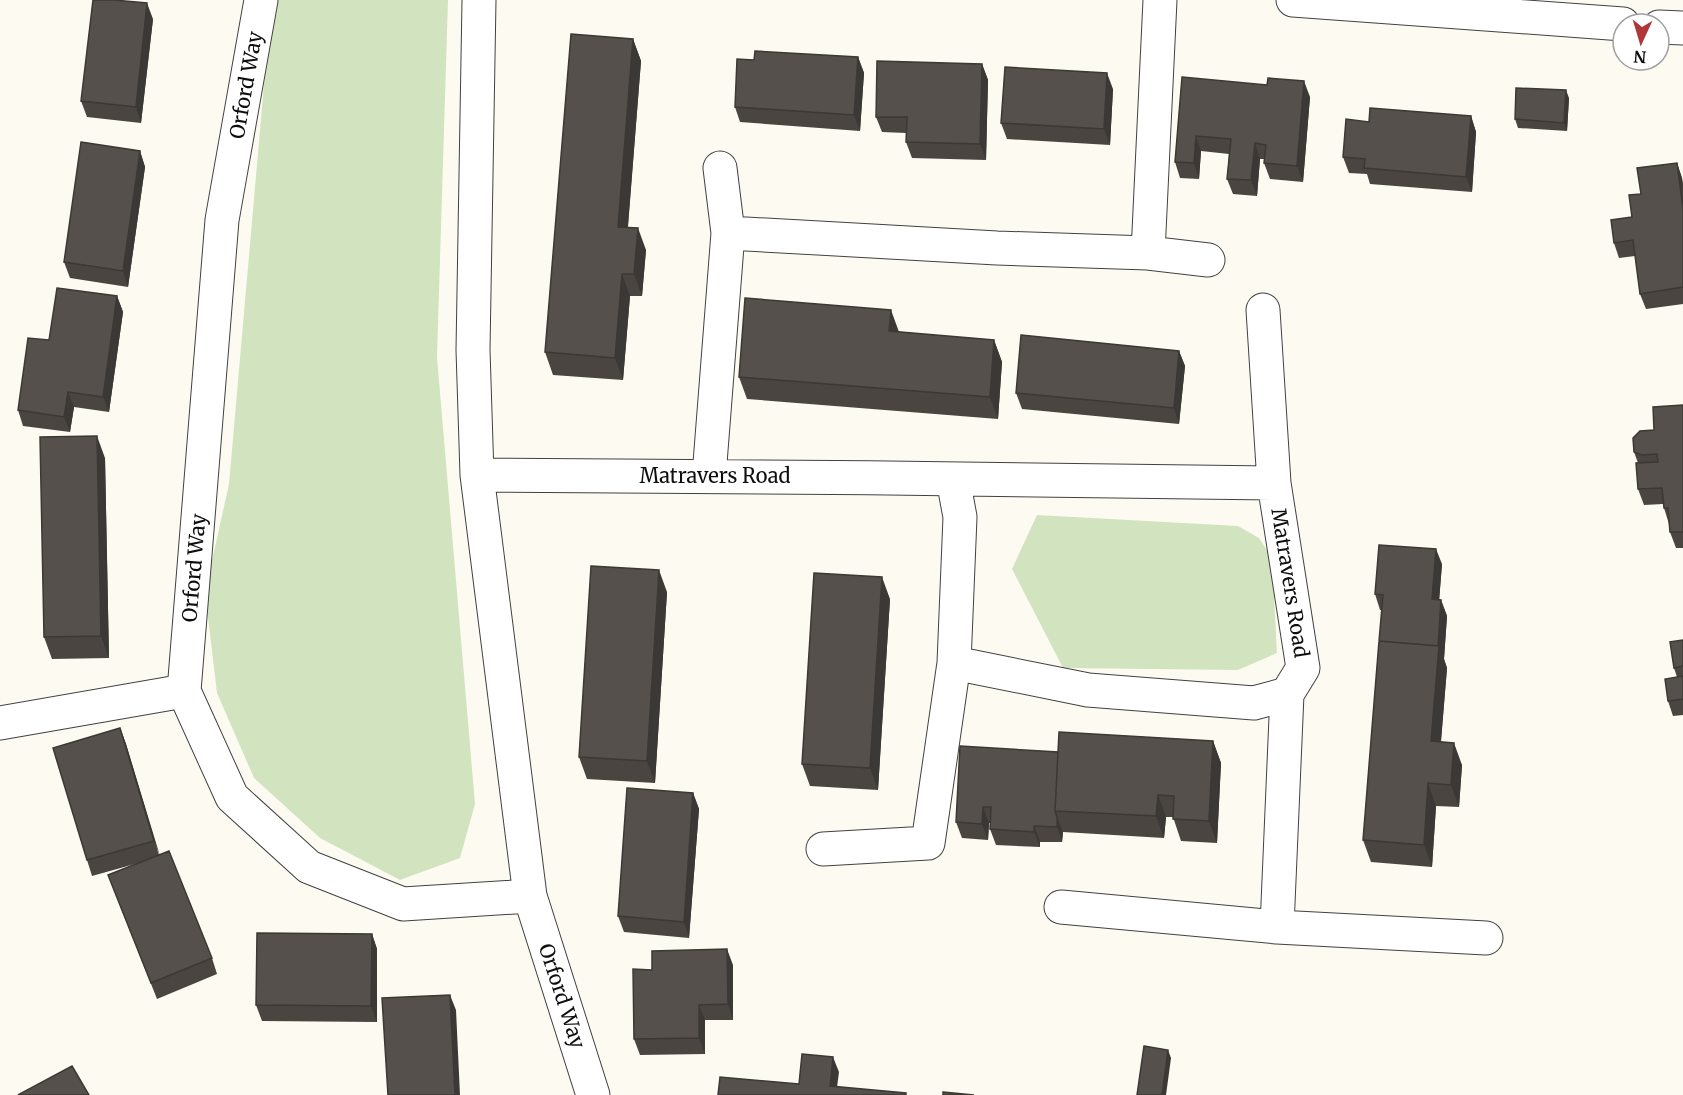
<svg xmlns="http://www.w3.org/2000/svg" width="1683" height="1095" viewBox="0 0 1683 1095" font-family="Merriweather,serif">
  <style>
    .green { fill: #d1e4bf }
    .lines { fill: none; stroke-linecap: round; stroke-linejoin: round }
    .minor-casing { stroke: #414141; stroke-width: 35 }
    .minor { stroke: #fff; stroke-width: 33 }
    .wall { fill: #4a4541 }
    .shaded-wall { fill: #3c3835 }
    .building { fill: #56504c; stroke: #3c3835; stroke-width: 1.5 }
    .labels { text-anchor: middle; stroke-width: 6; stroke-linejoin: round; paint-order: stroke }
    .street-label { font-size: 20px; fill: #0e0e0e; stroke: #fff }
  </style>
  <rect width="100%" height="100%" fill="#fdfbf1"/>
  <!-- green -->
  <path class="green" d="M278,0H448L437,357L475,804L460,858L400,880L320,838L254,778L217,693L205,592L229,484L265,73Z
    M1037,515L1238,526L1259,538L1272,558L1277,653L1238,670L1063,668L1012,569Z"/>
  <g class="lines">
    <!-- minor casing -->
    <g class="minor-casing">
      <path id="minor" d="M261,0L222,220L184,691L232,797L309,867L403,904L530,896
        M479,0L473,350L477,475L530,896L593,1095
        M1293,0L1623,24
        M1659,27L1683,28
        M728,233L997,248L1148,253L1208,260
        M1148,253L1160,0
        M1263,310L1274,483
        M477,475C743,476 1008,479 1274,483L1303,668L1287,694L1254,703L1088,690L954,663L960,517L953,479
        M709,476L728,233L720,168
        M0,723L184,691
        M823,849L928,843L954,663
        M1061,907L1277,927L1486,938
        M1277,927L1287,694"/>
    </g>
    <!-- minor -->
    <use href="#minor" class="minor"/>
  </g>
  <!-- wall -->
  <path class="wall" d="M153,19L141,123L87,117L81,101Z
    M633,39L641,61L628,227L646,250L642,296H630L623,380L553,375L545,352Z
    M858,57L864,73L860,131L740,122L735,107L754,60Z
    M982,64L988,80L986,160L912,158L906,142V133L882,132L876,117Z
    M1182,77L1310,97L1303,182L1270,179L1264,163L1265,159H1260L1257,196L1233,194L1227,179L1229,154L1201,151L1199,179L1180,178L1175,162Z
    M1113,89L1110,145L1007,139L1001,123Z
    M1569,98L1567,131L1518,128L1515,119Z
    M1471,116L1476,132L1472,192L1370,184L1367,174L1349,173L1343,157L1369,122Z
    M140,151L145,167L128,287L70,278L64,262Z
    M1677,163L1682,178L1683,183V304L1646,309L1640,294L1635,256L1619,258L1614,243L1632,217L1641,194Z
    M117,296L123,312L109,412L74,407L70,432L23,426L18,410L49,340Z
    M899,332L994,340L1002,362L998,419L747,399L739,377Z
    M1179,351L1185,366L1179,424L1022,409L1016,393Z
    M1683,405V548H1676L1670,532L1669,524L1664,508L1663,504L1644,505L1638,489V463L1634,452L1654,430Z
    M105,458L109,658L52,659L44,637Z
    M1442,564L1439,600H1441L1447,616L1444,659L1447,668L1441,742L1462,765L1459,807L1436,806L1432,867L1371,862L1363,840L1382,610H1380L1375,594Z
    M667,592L655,783L587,779L579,757Z
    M890,599L878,790L810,786L802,764Z
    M1683,640V715L1673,716L1668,701L1677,677L1674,668Z
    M120,728L126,744L159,855L212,958L217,974L157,999L108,875L142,862L92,876L87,860Z
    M1213,741L1221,763L1217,843L1181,841L1173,817H1166L1164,838L1063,832L1062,842H1040V847L996,845L990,829V823H989L988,840L962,838L956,822L1058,752Z
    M693,793L699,809L689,938L624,932L618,916Z
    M372,934L377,949V1022L262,1021L256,1005Z
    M733,965V1020H705V1054L640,1055L634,1039L652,970Z"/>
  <!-- shaded-wall -->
  <path class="shaded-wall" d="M147,3L153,19L141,123L136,107Z
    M633,39L641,61L626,249L618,227Z
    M858,57L864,73L860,131L854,115Z
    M982,64L988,80L986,160L980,144Z
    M1107,73L1113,89L1110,145L1104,129Z
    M1304,81L1310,97L1303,182L1297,166Z
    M1566,90L1569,98L1567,131L1564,123Z
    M1471,116L1476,132L1472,192L1466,177Z
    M1196,136L1201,151L1199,179L1194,163Z
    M1255,143L1260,159L1257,196L1251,180Z
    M140,151L145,167L128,287L123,271Z
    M1677,163L1682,178L1683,209Z
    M638,228L646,250L642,296L634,274Z
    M622,274L630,296L623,380L615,358Z
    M117,296L123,312L109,412L103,397Z
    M891,310L899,332L889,331Z
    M994,340L1002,362L998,419L990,397Z
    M1179,351L1185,366L1179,424L1174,408Z
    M68,392L74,407L70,432L64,417Z
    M97,436L105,458L109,658L101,636Z
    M1436,549L1442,564L1438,615L1432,599Z
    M659,570L667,592L655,783L647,761Z
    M882,577L890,599L878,790L870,768Z
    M1441,600L1447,616L1444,659L1447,668L1439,763L1431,741Z
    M120,728L126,744L160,856L154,841Z
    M1213,741L1221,763L1217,843L1209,821Z
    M1454,743L1462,765L1459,807L1451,785Z
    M1428,783L1436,806L1432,867L1424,845Z
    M693,793L699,809L689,938L684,922Z
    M1158,795L1166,817L1164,838L1156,816Z
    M983,807L989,823L988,840L982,824Z
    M1057,817L1063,832L1062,842L1057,827Z
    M1034,826L1040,842V847L1034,832Z
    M372,934L377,949V1022L371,1006Z
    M727,949L733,965V1020L728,1004Z
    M450,995L456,1010L460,1095H455Z
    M699,1005L705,1020V1054L699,1038Z
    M1168,1050L1171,1058L1166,1095H1162Z
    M833,1057L839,1072L836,1095L830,1086Z"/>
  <!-- building -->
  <path class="building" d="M93,0H114L147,3L136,107L81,101Z
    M571,34L633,39L618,227L638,228L634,274H622L615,358L545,352Z
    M755,51L858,57L854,115L735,107L737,59L754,60Z
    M877,61L982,64L980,144L906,142L907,117H876Z
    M1005,67L1107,73L1104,129L1001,123Z
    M1182,77L1267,85L1268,78L1304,81L1297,166L1264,163L1266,145L1255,143L1251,180L1227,179L1231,139L1196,136L1194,163L1175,162Z
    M1516,88L1566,90L1564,123L1515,119Z
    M1370,108L1471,116L1466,177L1364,168L1365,159L1343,157L1346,119L1369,122Z
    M81,142L140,151L123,271L64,262Z
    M1677,163L1683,209V287L1640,294L1633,240L1614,243L1611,220L1632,217L1629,195L1641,194L1637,168Z
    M57,288L117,296L103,397L68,392L64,417L18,410L28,338L49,340Z
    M745,298L891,310L889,331L994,340L990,397L739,377Z
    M1021,335L1179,351L1174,408L1016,393Z
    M1683,405V532H1670L1668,508H1664L1662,488L1638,489L1636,463L1658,462L1657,454L1642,455L1634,452L1633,438L1640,431L1654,430L1653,407Z
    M97,436L101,636L44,637L40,437Z
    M1379,545L1436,549L1432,599L1441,600L1438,646L1379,641L1383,595L1375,594Z
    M591,566L659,570L647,761L579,757Z
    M814,573L882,577L870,768L802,764Z
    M1683,640V666L1674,668L1670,642Z
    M1379,641L1439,646L1431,741L1454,743L1451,785L1428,783L1424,845L1363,840Z
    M1683,676V699L1668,701L1665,679Z
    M120,728L154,841L87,860L53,748Z
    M1059,732L1213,741L1209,821L1173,819L1174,796L1158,795L1156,816L1055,811Z
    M960,746L1058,752L1055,811L1057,817V827L1034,826V832L990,829L991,807H983L982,824L956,822Z
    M627,788L693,793L684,922L618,916Z
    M169,851L212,958L151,983L108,875Z
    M257,933L372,934L371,1006L256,1005Z
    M727,949L728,1004L699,1005V1038L634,1039L633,969L652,970V951Z
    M450,995L455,1095H388L382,998Z
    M1144,1046L1168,1050L1162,1095H1137Z
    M802,1054L833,1057L830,1086L906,1093V1095H718L720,1077L799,1084Z
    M72,1066L89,1095H18Z
    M943,1092L974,1095H943Z"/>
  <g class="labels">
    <!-- street labels -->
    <g class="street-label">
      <text transform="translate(246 85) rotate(-80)" y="7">Orford Way</text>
      <text x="715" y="483">Matravers Road</text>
      <text transform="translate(194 568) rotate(-85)" y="7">Orford Way</text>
      <text transform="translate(1290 583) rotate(81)" y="7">Matravers Road</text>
      <text transform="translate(562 996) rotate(72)" y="7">Orford Way</text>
    </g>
  </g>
  <!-- north arrow -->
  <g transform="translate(1641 42) rotate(184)"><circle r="28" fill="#ffffff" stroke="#9f9f9f" stroke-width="1.5"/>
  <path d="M0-4.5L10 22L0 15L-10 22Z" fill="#ad3739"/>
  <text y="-9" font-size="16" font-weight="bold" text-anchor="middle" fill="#0e0e0e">N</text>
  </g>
</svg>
